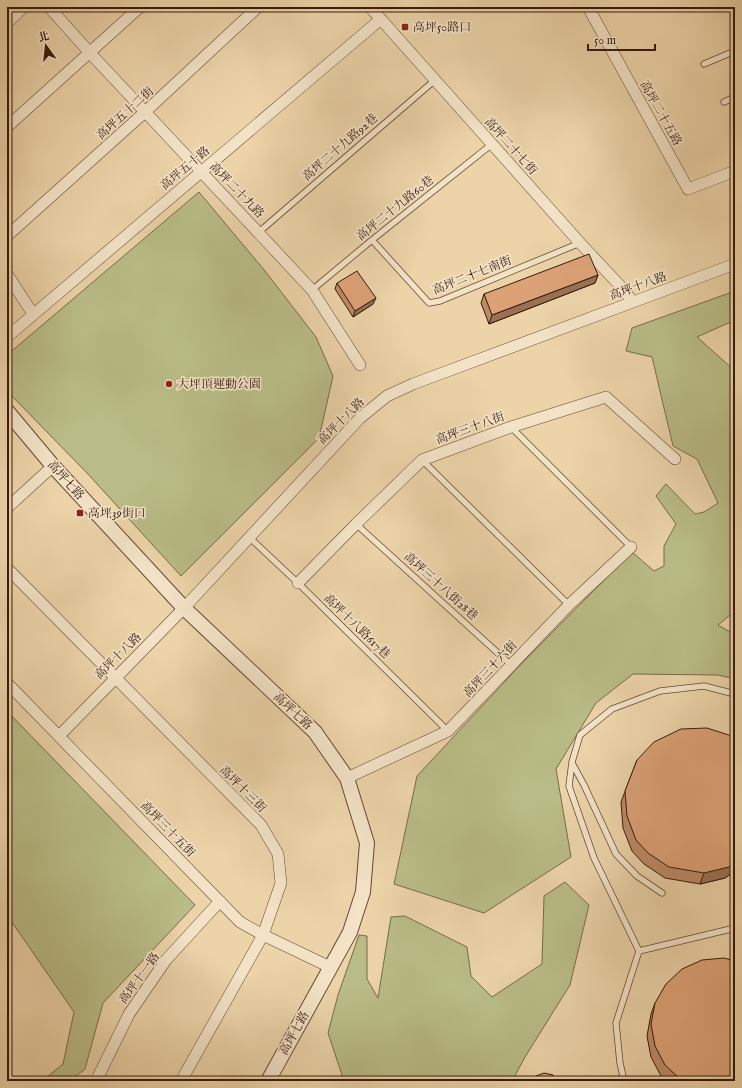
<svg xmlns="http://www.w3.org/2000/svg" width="742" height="1088" viewBox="0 0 742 1088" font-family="'IM FELL English','Noto Serif TC',serif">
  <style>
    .green { fill: #b9bc86; stroke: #786b4a }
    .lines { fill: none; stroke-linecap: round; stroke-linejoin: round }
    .service-casing { stroke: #644834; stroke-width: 7 }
    .minor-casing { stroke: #644834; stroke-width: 12 }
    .tertiary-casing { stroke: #644834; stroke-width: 16 }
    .service { stroke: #f3e2c6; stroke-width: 5.5 }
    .minor { stroke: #f3e2c6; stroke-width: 11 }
    .tertiary { stroke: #f3e2c6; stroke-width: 14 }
    .wall { fill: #bd8a65; stroke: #371a0d }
    .shaded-wall { fill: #9a7153; stroke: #371a0d }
    .building { fill: #dca176; stroke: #371a0d }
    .poi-dot { fill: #8f2418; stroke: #f3e2c6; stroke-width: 1.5 }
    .labels { text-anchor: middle; stroke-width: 3.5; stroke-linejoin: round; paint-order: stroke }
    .poi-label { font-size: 12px; fill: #371a0d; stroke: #f3e2c6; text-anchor: start }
    .street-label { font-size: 12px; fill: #371a0d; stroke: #f3e2c6 }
  </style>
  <rect width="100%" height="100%" fill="#ecd3a8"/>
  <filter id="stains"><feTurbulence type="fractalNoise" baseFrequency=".005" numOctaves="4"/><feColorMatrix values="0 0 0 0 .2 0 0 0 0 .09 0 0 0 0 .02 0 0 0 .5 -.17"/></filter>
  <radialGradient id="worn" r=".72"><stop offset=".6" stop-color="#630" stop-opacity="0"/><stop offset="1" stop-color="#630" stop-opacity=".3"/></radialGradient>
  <!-- green -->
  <path class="green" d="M199,192L265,271L316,337L333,376L319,438L181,576L87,473L7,391V355Z
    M735,291V320L697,337L735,371V611L718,625L735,635V679L718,675L633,674L596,703L556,769L571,857L484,913L394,884L417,776L523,662L632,552L654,571L664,566V546L676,524L656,496L666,484L695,514L704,512L718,503L697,459L673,446L652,357L626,351L632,328Z
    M7,711L195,905L103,1003L85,1069L69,1081H42L63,1064L74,1012L7,915Z
    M565,882L589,905L570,985L525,1057L512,1081H344L328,1033L338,995L359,935L367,936V979L378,998L391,917L405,916L467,947L471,976L492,997L542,964L544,896Z"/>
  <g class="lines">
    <!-- service casing -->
    <g class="service-casing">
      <path id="service" d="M704,64L735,51
        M724,102L735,97
        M259,232L435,80
        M372,240L429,303L440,301L580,243
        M312,290L372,240L492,144
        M511,427L631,547
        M422,460L569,605
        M356,524L511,665
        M249,537L298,583L448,731
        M735,694L704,686L660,691L612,709L580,735L572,762L569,786L594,858L639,951L735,928
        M572,763L584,785L616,854L637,876L662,893
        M624,1081L620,1063L616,1023L639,951"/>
    </g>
    <!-- minor casing -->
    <g class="minor-casing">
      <path id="minor" d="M49,7L90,53L312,290L360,365
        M370,7L580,243L625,291L632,302
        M588,7L688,189L735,171
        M7,23L24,7
        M7,127L140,7
        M7,236L145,112L258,7
        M7,274L33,314
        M7,337L381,19
        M7,508L53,466
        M7,568L261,825L278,854L281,883L263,935L181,1081
        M298,583L356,524L422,460L511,427L606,397L675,459
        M7,683L240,922L263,935L330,967
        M59,736L184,608L360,418L387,396L413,384L735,264
        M347,778L448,731L569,605L631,547
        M96,1081L129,1014L166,960L220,901"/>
    </g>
    <!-- tertiary casing -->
    <g class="tertiary-casing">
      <path id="tertiary" d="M7,411L53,466L184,608L315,732L347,778L367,843L363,892L350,932L268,1081"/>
    </g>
    <!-- service -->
    <use href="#service" class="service"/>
    <!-- minor -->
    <use href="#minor" class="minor"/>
    <!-- tertiary -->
    <use href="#tertiary" class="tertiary"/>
  </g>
  <!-- wall -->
  <path class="wall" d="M598,275L595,283L489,324L481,303L484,294Z
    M337,283L373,304L353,317L335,289Z
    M735,737V871L725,878L700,884L665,878L644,864L632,851L623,828L621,802L637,760Z
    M655,1003L735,1081H666L661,1076L651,1057L647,1036L651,1014Z"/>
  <!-- shaded-wall -->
  <path class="shaded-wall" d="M598,275L595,283L489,324L492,315Z
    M376,298L373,304L353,317L355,311Z
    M735,862V871L725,878L700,884L704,873Z"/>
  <!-- building -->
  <path class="building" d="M589,254L598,275L492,315L484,294Z
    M357,271L376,298L355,311L337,283Z
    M707,728L735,737V862L729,867L704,873L669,867L648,853L636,840L627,816L625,791L637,760L654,742L681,729Z
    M724,958L735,961V1081H683L681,1080L665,1065L655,1046L651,1024L655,1003L666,984L682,969L702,960Z
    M544,1073L553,1075L556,1078L557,1081H533L536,1076Z"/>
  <!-- markers -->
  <g class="poi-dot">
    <rect x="401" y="23" width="8" height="8" rx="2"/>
    <circle cx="169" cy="384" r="4"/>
    <rect x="76" y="509" width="8" height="8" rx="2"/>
  </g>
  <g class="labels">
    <!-- poi labels -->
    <g class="poi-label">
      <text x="413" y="31">高坪50路口</text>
      <text x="177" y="388">大坪頂運動公園</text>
      <text x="88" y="517">高坪39街口</text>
    </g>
    <!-- street labels -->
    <g class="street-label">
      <text transform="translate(125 113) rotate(-42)" y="4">高坪五十二街</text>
      <text transform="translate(661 113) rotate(61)" y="4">高坪二十五路</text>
      <text transform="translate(511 146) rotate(48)" y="4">高坪二十七街</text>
      <text transform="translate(340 147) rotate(-41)" y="4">高坪二十九路92巷</text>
      <text transform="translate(185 168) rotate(-40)" y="4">高坪五十路</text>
      <text transform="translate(237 190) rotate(46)" y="4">高坪二十九路</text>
      <text transform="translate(395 208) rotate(-39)" y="4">高坪二十九路60巷</text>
      <text transform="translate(472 275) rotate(-22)" y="4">高坪二十七南街</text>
      <text transform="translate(638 286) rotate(-20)" y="4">高坪十八路</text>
      <text transform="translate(341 421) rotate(-45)" y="4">高坪十八路</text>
      <text transform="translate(470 428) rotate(-20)" y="4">高坪三十八街</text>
      <text transform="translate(66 480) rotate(48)" y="4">高坪七路</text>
      <text transform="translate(441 586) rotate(42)" y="4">高坪三十八街28巷</text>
      <text transform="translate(357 626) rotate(44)" y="4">高坪十八路617巷</text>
      <text transform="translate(118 656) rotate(-45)" y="4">高坪十八路</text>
      <text transform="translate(490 669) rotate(-47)" y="4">高坪三十六街</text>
      <text transform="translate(293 711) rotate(43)" y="4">高坪七路</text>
      <text transform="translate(243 789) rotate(45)" y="4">高坪十三街</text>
      <text transform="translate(168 829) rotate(46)" y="4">高坪三十五街</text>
      <text transform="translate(139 978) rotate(-54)" y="4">高坪十一路</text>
      <text transform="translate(294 1033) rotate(-61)" y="4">高坪七路</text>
    </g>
  </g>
  <!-- margin -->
  <rect width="742" height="1088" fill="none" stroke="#ecd3a8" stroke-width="24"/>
  <rect x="8" y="8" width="726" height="1072" fill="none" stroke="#371a0d" stroke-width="2"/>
  <rect x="12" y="12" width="718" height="1064" fill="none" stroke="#371a0d"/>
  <!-- north arrow -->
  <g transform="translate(46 46) rotate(345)" stroke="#f3e2c6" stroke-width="3" paint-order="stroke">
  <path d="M0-3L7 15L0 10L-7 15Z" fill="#371a0d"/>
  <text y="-6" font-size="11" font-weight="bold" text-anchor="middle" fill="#371a0d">北</text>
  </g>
  <!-- scale -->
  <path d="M588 44v6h67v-6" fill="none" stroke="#371a0d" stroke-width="2"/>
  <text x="594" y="44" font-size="12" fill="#371a0d" stroke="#f3e2c6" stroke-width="3" paint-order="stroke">50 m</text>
  <rect width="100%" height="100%" filter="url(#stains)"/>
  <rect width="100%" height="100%" fill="url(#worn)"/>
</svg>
